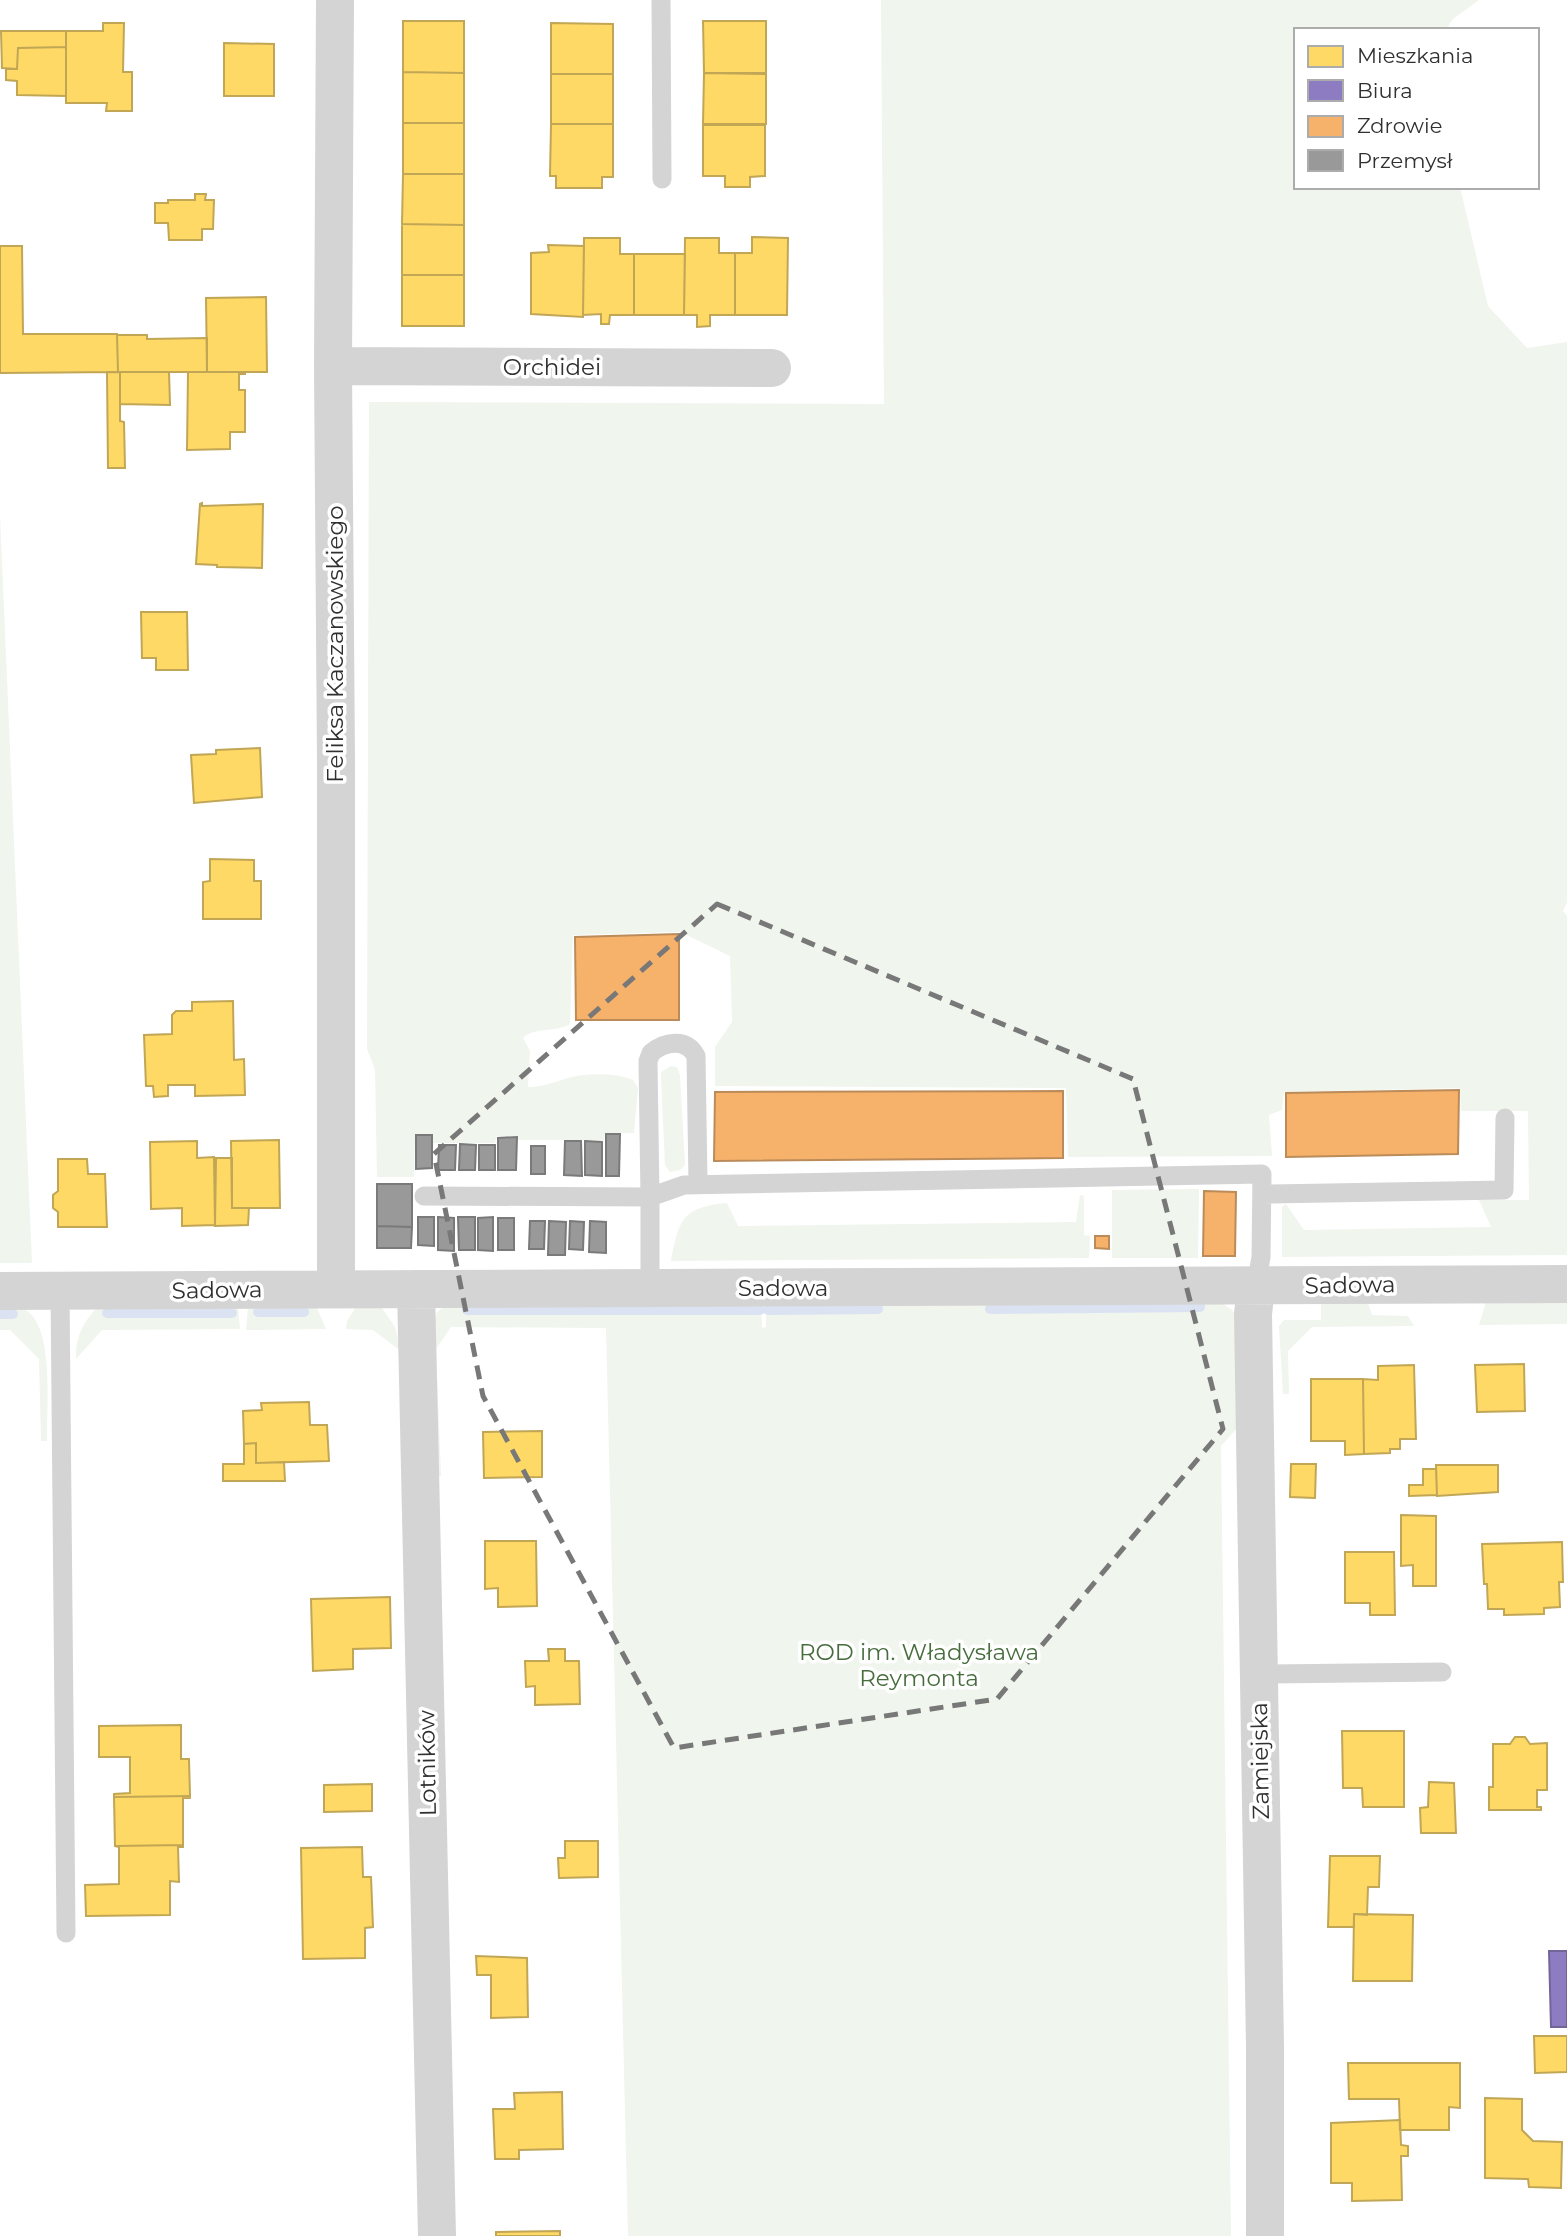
<svg xmlns="http://www.w3.org/2000/svg" width="1567" height="2236" viewBox="0 0 1567 2236" font-family="Montserrat,sans-serif">
  <style>
    .green { fill: #f0f5ed }
    .homes { fill: #ffd966; stroke: #c1a656; stroke-width: 2 }
    .offices { fill: #8e7cc3; stroke: #726597; stroke-width: 2 }
    .health { fill: #f6b26b; stroke: #bb8b59; stroke-width: 2 }
    .industry { fill: #999; stroke: #7a7a7a; stroke-width: 2 }
    .lines { fill: none; stroke-linecap: round; stroke-linejoin: round }
    .stream { stroke: #dbe3f2; stroke-width: 10 }
    .service { stroke: #d4d4d4; stroke-width: 19 }
    .minor { stroke: #d4d4d4; stroke-width: 38 }
    .marked { fill: none; stroke: #787878; stroke-width: 5; stroke-dasharray: 14 9; stroke-linejoin: round }
    .labels { text-anchor: middle; stroke-width: 7; stroke-linejoin: round; paint-order: stroke }
    .street-label { font-size: 23px; fill: #303030; stroke: #fff }
    .park-label { font-size: 23px; fill: #476d3d; stroke: #fff }
  </style>
  <rect width="100%" height="100%" fill="#fff"/>
  <!-- green -->
  <path class="green" d="M881,0H1479L1453,19L1446,30H1296V187H1460L1488,306L1527,348L1567,342V902L1563,911L1567,916V1255L1282,1257V1207L1286,1204L1304,1230L1491,1227L1479,1200H1529L1528,1111H1461L1460,1088L1284,1092L1282,1110L1269,1115L1272,1156L1068,1157L1066,1088L715,1086V1047L732,1022L730,956L680,932L573,935L570,1024C556,1033 536,1026 523,1038L530,1051L528,1087C544,1087 556,1081 572,1077C589,1073 617,1073 633,1080L638,1088L634,1133H605L604,1140H518L517,1136H497L495,1143H433V1134H415L414,1177H377L375,1070L367,1049L369,402L884,404Z
    M0,515L32,1263H0Z
    M671,1066L677,1067L680,1075L685,1165L680,1170L670,1172L665,1165L661,1078V1072Z
    M1199,1189L1198,1258H1112V1190Z
    M1080,1195L1084,1196V1235L1090,1236L1089,1258L671,1261C679,1221 681,1207 727,1203L738,1226L1076,1222Z
    M1567,1301V1324L1479,1325L1486,1302Z
    M1220,1302L1232,1310L1238,1321V1427L1221,1446L1231,2236H628L606,1328L451,1327L436,1349L441,1476H439L432,1329L437,1312L446,1305H758L761,1308L762,1328L766,1327V1308L769,1305Z
    M1321,1302L1368,1303L1372,1315L1408,1316L1414,1326L1312,1327L1288,1351L1289,1394H1283L1279,1326L1284,1320H1321Z
    M357,1305L382,1308L395,1327L401,1351L373,1330L346,1329L347,1321Z
    M316,1306L326,1329L246,1330L248,1307Z
    M0,1307C6,1307 16,1306 22,1308C56,1321 46,1411 47,1441H41L39,1359L10,1330H0Z
    M98,1307H238L240,1329L102,1330L76,1359C75,1337 83,1322 98,1307Z"/>
  <!-- homes -->
  <path class="homes" d="M403,21H464V73L403,72Z
    M703,21H766V73H704Z
    M103,23H124L123,72H132V111H106L107,103H66V31H103Z
    M551,23L613,24V74H551Z
    M1,31H66V47L18,48L17,69L2,68Z
    M224,43L274,44V96H224Z
    M66,47V96L17,95V81L6,80V69H17L18,48Z
    M403,72L464,73V123H403Z
    M704,73L766,74V124H703Z
    M551,74H613V124H551Z
    M403,123H464V174H403Z
    M551,124H613V177H602V188H556V176H550Z
    M703,125H765V176L750,177V187H725V176H703Z
    M403,174H464V225L402,224Z
    M195,194H206L205,200H214L213,229H202V240H169L168,223H155V203H168V200H195Z
    M402,224L464,225V275H402Z
    M752,237L788,238L787,315H735V253H752Z
    M584,238H620V254H634V315H610L609,324H601V314L583,315Z
    M685,238H719V253H735V315H710V326L697,327V315H684Z
    M548,245L584,246L583,317L531,314V253L549,252Z
    M0,246H22L23,334H117L118,372L0,373Z
    M634,254H685L684,315H634Z
    M402,275H464V326H402Z
    M266,297L267,372H207L206,298Z
    M117,335H147V339L207,338V372H118Z
    M107,372H120V421L124,422L125,468H108Z
    M120,372H169L170,405L120,404Z
    M188,372H245V374H239V390H245V432H230V449L187,450Z
    M202,503V506L263,504L262,568L217,567V565L196,564L200,504Z
    M141,612H187L188,670H156V658H142Z
    M260,748L262,797L194,803L191,755L216,754V750Z
    M210,859L254,860V881H261V919H203V882L210,881Z
    M233,1001L234,1060L244,1059L245,1095L195,1096V1085H168V1096L154,1097L153,1086H146L144,1035L172,1034V1015L176,1011H192V1002Z
    M279,1140L280,1208H232L231,1141Z
    M197,1141V1158L214,1157L215,1225L182,1226V1208L151,1209L150,1142Z
    M216,1158H232V1208H249L248,1225L215,1226Z
    M58,1159H87L88,1174H105L107,1227H58V1212L53,1208V1195L58,1191Z
    M1524,1364L1525,1411L1477,1412L1475,1365Z
    M1414,1365L1416,1439H1400V1449H1390V1453L1364,1454L1363,1379L1378,1380V1366Z
    M1311,1379H1363L1364,1454L1345,1455V1441H1311Z
    M309,1402L310,1425H327L329,1461L256,1463V1443L244,1444L243,1411L262,1410L261,1403Z
    M542,1431V1477L484,1478L483,1432Z
    M256,1443V1463L284,1462L285,1481H223V1464H244V1444Z
    M1291,1464H1316L1315,1498L1290,1497Z
    M1436,1465H1498V1492L1437,1496Z
    M1423,1469H1436L1437,1495L1409,1496V1485H1423Z
    M1401,1515L1436,1516V1586H1413V1565L1401,1566Z
    M485,1541H536L537,1606L498,1607V1588L485,1589Z
    M1562,1542L1563,1582H1559L1560,1607L1544,1608V1614L1504,1615V1609H1488L1487,1584H1484L1482,1544Z
    M1345,1552H1394L1395,1615H1370V1603H1345Z
    M390,1597L391,1648L353,1649V1669L313,1671L311,1599Z
    M548,1649H565V1661H579L580,1704L535,1705V1686L526,1687L525,1661H549Z
    M181,1725V1759H189L190,1796L114,1797V1794L130,1793V1757H99V1726Z
    M1342,1731H1404V1807H1363L1362,1788H1343Z
    M1515,1737H1525L1530,1744L1547,1743V1790H1537V1807H1541V1810H1489V1787H1493V1744H1510Z
    M1429,1782L1454,1783L1456,1833H1421L1420,1808L1428,1807Z
    M372,1784V1811L324,1812V1785Z
    M190,1796V1798H183V1845L115,1846L114,1797Z
    M565,1841H598V1877L559,1878L558,1858H565Z
    M183,1845V1847H178L179,1882L170,1881V1915L86,1916L85,1885L119,1884V1847L115,1846Z
    M362,1847L363,1877H371L373,1927L365,1928V1958L303,1959L301,1848Z
    M1330,1856H1380L1379,1887H1368L1367,1915L1354,1914V1927H1328Z
    M1354,1914L1413,1915L1412,1981H1353Z
    M476,1956L527,1958L528,2017L491,2018V1975H477Z
    M1534,2036H1567V2072L1535,2073Z
    M1348,2063H1460V2108L1449,2107V2130H1400L1399,2099H1349Z
    M562,2092L563,2149L519,2150V2159H495L493,2109H515L514,2093Z
    M1485,2098L1522,2099V2130L1533,2141L1562,2142L1561,2188L1529,2187L1528,2179L1485,2178Z
    M1400,2120L1401,2145L1408,2146V2156H1401L1402,2200L1352,2201V2183H1331V2123Z
    M560,2231V2236H496V2232Z"/>
  <!-- offices -->
  <path class="offices" d="M1549,1951H1567V2027H1551Z"/>
  <!-- health -->
  <path class="health" d="M679,934V1020H576L575,937Z
    M1459,1090L1458,1154L1286,1157V1093Z
    M1063,1091V1158L714,1161L715,1092Z
    M1204,1191L1236,1192L1235,1256H1203Z
    M1095,1236H1109V1249L1095,1248Z"/>
  <!-- industry -->
  <path class="industry" d="M606,1134H620L619,1176H606Z
    M416,1135H432V1168L416,1169Z
    M517,1137L516,1170H498V1138Z
    M565,1141H581L582,1176L564,1175Z
    M585,1141L602,1142V1176L585,1175Z
    M460,1144L476,1145L475,1170H459Z
    M439,1145H456L455,1170H438Z
    M479,1145H495V1170H479Z
    M531,1146H545V1174H531Z
    M377,1184H412V1227L377,1226Z
    M418,1217H434V1246L418,1245Z
    M438,1217L454,1218V1251L438,1250Z
    M458,1217H475V1250H459Z
    M493,1217V1251L478,1250V1218Z
    M498,1218H514V1250H498Z
    M530,1221H545L544,1249H529Z
    M549,1221L566,1222L565,1255H548Z
    M570,1221L584,1222L583,1250L569,1249Z
    M590,1221L606,1222V1253L589,1252Z
    M377,1226L412,1227L411,1248H377Z"/>
  <g class="lines">
    <!-- stream -->
    <path class="stream" d="M990,1309L1200,1307
      M467,1310H760
      M768,1310L878,1309
      M258,1312H304
      M107,1313H232
      M0,1314H13"/>
    <!-- service -->
    <path class="service" d="M661,0L662,179
      M1263,1194L1504,1190L1505,1118
      M424,1196L650,1197L648,1061L651,1053C664,1042 686,1037 696,1056L698,1183
      M650,1289V1197L684,1185L1262,1174L1261,1257L1256,1286
      M60,1291L66,1933
      M1259,1674L1442,1672"/>
    <!-- minor -->
    <path class="minor" d="M335,0L333,366L336,763V1289
      M333,366L772,368
      M1256,1286L1253,1314L1265,2047V2236
      M416,1289L437,2236
      M0,1291L1567,1284"/>
  </g>
  <!-- marked area -->
  <path class="marked" d="M717,904L1133,1079L1223,1429L997,1699L674,1748L483,1396L434,1154Z"/>
  <g class="labels">
    <!-- street labels -->
    <g class="street-label">
      <text x="552" y="375">Orchidei</text>
      <text transform="translate(335 644) rotate(-90)" y="8">Feliksa Kaczanowskiego</text>
      <text transform="translate(1350 1285) rotate(-1)" y="8">Sadowa</text>
      <text x="783" y="1296">Sadowa</text>
      <text transform="translate(217 1290) rotate(-1)" y="8">Sadowa</text>
      <text transform="translate(1260 1761) rotate(-91)" y="8">Zamiejska</text>
      <text transform="translate(427 1763) rotate(-91)" y="8">Lotników</text>
    </g>
    <!-- park labels -->
    <g class="park-label">
      <text x="919" y="1660">ROD im. Władysława<tspan x="919" dy="26">Reymonta</tspan></text>
    </g>
  </g>
  <!-- legend -->
  <rect x="1294" y="28" width="245" height="161" fill="#ffffff" stroke="#acacac" stroke-width="2"/>
  <rect x="1308" y="46" width="35" height="21" fill="#ffd966" stroke="#acacac" stroke-width="2"/>
  <text x="1357" y="63" font-size="21" fill="#303030">Mieszkania</text>
  <rect x="1308" y="80" width="35" height="21" fill="#8e7cc3" stroke="#acacac" stroke-width="2"/>
  <text x="1357" y="98" font-size="21" fill="#303030">Biura</text>
  <rect x="1308" y="116" width="35" height="21" fill="#f6b26b" stroke="#acacac" stroke-width="2"/>
  <text x="1357" y="133" font-size="21" fill="#303030">Zdrowie</text>
  <rect x="1308" y="150" width="35" height="21" fill="#999999" stroke="#acacac" stroke-width="2"/>
  <text x="1357" y="168" font-size="21" fill="#303030">Przemysł</text>
</svg>
